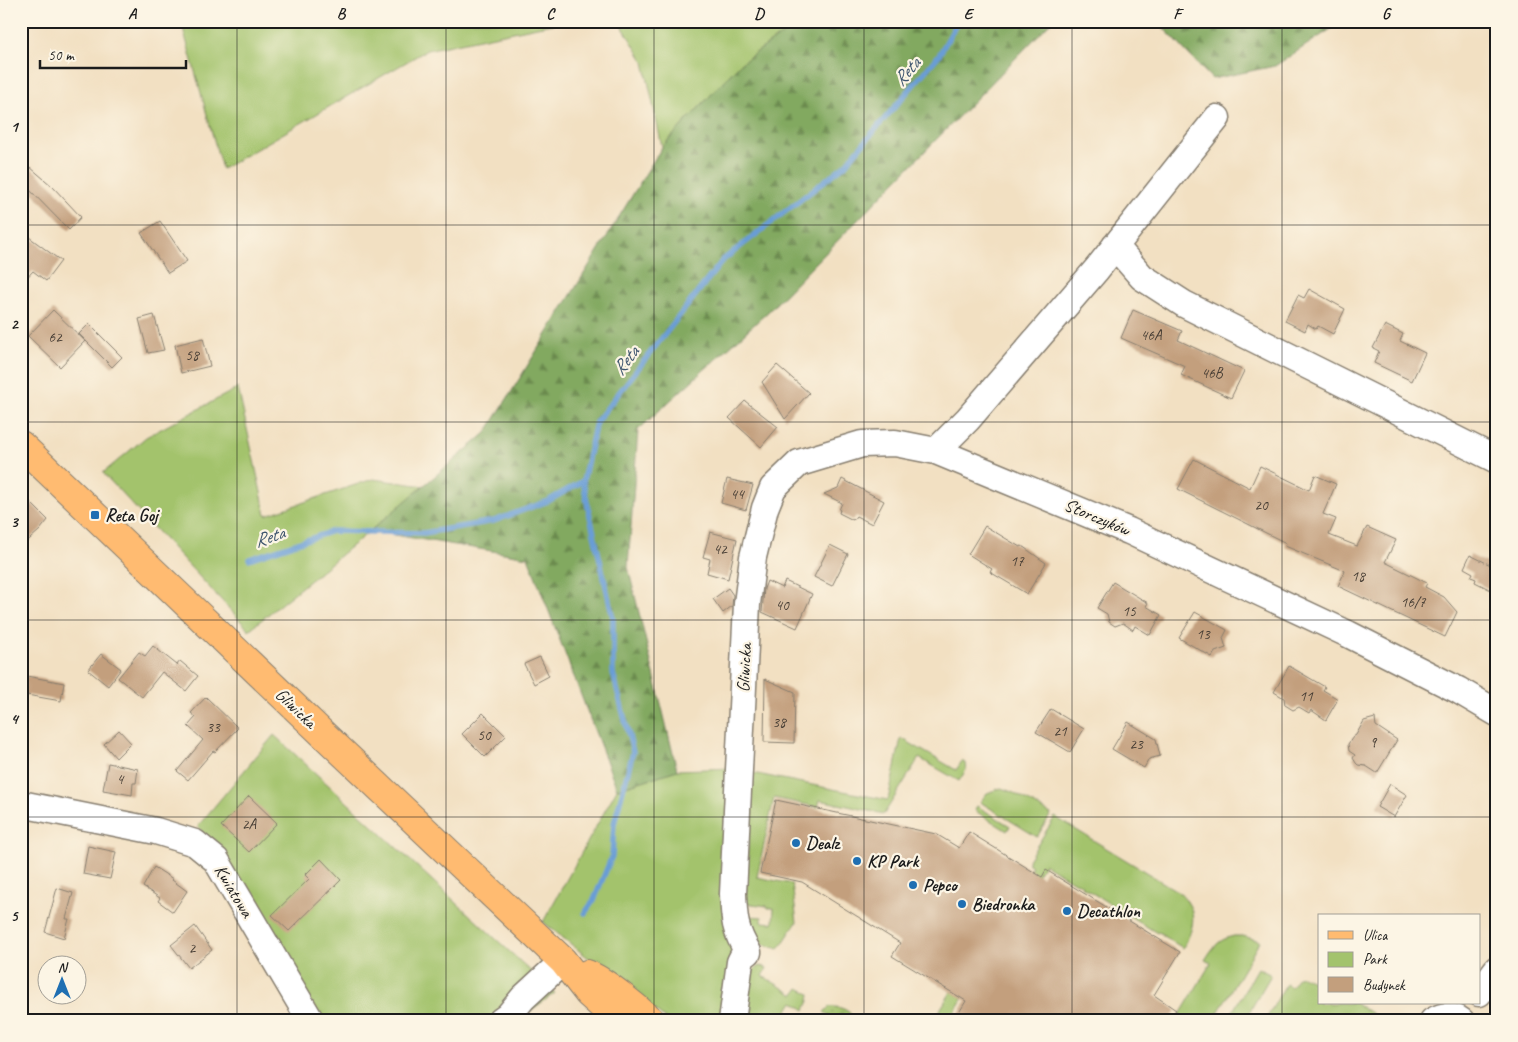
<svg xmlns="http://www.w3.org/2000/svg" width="1518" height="1042" viewBox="0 0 1518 1042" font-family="Caveat,sans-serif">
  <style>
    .green { fill: #a3c36c; stroke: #607044 }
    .forest { fill: url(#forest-firs); stroke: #4f623e }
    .garden { fill: url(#garden-dots); stroke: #607044 }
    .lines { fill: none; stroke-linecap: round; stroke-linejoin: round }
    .stream { stroke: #699dd5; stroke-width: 5.5 }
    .building { fill: #c39f7d }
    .minor-casing { stroke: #877e6f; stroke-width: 29 }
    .major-casing { stroke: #877e6f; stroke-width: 30 }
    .minor { stroke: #fff; stroke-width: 26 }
    .major { stroke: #ffbb71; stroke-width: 28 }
    .grid { fill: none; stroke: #1c1c1c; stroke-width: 1; stroke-opacity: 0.55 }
    .poi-dot { fill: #1f6fb2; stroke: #fcf5e5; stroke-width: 2 }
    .labels { text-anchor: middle; stroke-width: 4.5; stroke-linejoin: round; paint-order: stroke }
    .number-label { font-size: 15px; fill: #463d34 }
    .poi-label { font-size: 18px; font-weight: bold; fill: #1c1c1c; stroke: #fcf5e5; text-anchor: start }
    .street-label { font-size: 18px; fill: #1c1c1c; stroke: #fcf5e5 }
    .water-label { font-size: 19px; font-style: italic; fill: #3f566f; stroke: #fcf5e5 }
    .neatline { fill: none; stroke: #1c1c1c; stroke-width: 2 }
    .grid-label { font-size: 16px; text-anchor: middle; font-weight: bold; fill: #1c1c1c }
  </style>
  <defs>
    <pattern id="forest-firs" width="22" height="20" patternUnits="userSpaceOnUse" patternTransform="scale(1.25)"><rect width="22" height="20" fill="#82a960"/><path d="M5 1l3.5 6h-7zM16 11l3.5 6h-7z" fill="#6a894e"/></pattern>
    <pattern id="garden-dots" width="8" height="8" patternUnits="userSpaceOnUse" patternTransform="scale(1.25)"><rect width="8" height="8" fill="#a3c36c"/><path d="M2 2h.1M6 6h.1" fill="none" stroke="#8ca75d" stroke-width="1.8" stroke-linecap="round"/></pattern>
  </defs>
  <rect width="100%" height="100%" fill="#fcf5e5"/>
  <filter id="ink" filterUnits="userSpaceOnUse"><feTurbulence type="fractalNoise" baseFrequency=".02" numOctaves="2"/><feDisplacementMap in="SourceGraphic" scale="10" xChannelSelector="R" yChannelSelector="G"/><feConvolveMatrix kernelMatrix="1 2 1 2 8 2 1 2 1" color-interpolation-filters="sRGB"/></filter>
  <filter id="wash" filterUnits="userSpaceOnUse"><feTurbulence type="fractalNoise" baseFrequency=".0096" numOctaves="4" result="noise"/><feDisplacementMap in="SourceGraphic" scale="20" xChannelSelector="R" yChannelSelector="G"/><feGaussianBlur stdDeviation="1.12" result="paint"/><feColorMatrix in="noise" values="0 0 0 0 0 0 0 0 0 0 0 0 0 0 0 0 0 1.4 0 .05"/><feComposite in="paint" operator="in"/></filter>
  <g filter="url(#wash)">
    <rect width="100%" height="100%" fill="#f2e0c2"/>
    <!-- green -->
    <path class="green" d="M181,21H566L427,50L222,169Z
      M619,21H801L740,64L662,147L644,62Z
      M238,388L266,515L373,479L424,486L370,531L249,630L103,473L146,437Z
      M274,735L534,974L555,993L516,1021H323L198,826Z
      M901,738L956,770L962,761L965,763L966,770L959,781L919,758L884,814L820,800L818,807L774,798L757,877L792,884L797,922L779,949L746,939L743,921L749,916L762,917V922L773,923L774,908H768L767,906L745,903L752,773L888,800Z
      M734,768L735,945L723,1021H668L543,922L617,789L677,770Z
      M1001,788L1012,792L1051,814L1037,837L980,802L987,793Z
      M977,806L1010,826L1007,831L977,812L975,809Z
      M1055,817L1177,891C1199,909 1195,926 1183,948L1163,936V934L1158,932L1157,933L1081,886L1082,885L1077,882L1076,883L1044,864L949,1021H933L1017,886L1020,885L1032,866L1029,864L1028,860Z
      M1234,936H1243L1260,941L1213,1021H1176L1211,963L1205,960C1213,947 1219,939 1234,936Z
      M760,966L767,968L763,976L794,995L799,988L810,994L809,1001L805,1010L793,1002L781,1021H746L751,974L755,969Z
      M1258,968L1271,975L1244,1021H1227Z
      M1302,976L1319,984V1003H1355L1384,1021H1265L1286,984L1291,987L1298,977Z"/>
    <!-- forest -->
    <path class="forest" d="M801,21H1052L770,310L638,430L628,567L677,770L617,789L528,557L370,531L486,433L662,147L740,64Z
      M1157,21H1343L1275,66L1212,79Z"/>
    <!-- garden -->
    <path class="garden" d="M829,1007C839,1006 853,1010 853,1021L840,1014L836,1020L824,1012Z"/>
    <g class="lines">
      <!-- stream -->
      <path class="stream" d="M583,481L588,507L613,618V673L633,752L614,824L612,856L594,900L585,913
        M249,559L333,531L424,533L494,521L548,501L583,481L596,422L723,260L845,165L939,55L958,21"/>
    </g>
    <g id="blocks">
      <!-- building -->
      <path class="building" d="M30,167L52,186L81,217L69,230L21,181V178Z
        M160,221L187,261L168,273L141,233Z
        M21,231L61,261L46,281L33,271L21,284Z
        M1309,289L1345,309L1333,334L1318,326L1316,329L1308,324L1305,331L1285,321L1298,295L1304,298Z
        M53,310L85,341L60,367L28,336Z
        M1133,310L1182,331L1178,340L1244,371L1231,398L1181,375L1185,366L1121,338Z
        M154,315L164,350L148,353L139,319Z
        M89,324L122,357L112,367L79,334Z
        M1385,325L1403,334L1400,341L1425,353L1412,381L1374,363L1379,351L1373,348Z
        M203,338L210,366L181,373L175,345Z
        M777,365L809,393L785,419L762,382Z
        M745,401L778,427L761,447L729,418Z
        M1194,459L1250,488L1260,466L1309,490L1315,475L1336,484L1323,514L1336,519L1329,535L1357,546L1367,527L1396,540L1385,562L1427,583L1425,587L1444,597L1457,612L1445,637L1338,586L1345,571L1285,546L1286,543L1178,489Z
        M727,479L753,485L746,510L721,503Z
        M842,479L884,501L872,524L856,516L853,520L839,513L840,510H839L842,503L824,494L838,488Z
        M21,493L48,520L40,530L21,547Z
        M985,526L1020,547L1022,546L1046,563L1027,594L990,572L992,569L968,554Z
        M710,532L737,539L728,579L707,573L710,559L703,557Z
        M830,545L848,554L832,586L814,577Z
        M1470,555L1497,568V593L1475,582L1476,579L1471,577L1473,573L1464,568Z
        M767,581L782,588L785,581L812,594L797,628L762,612L764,589Z
        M1113,582L1148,603L1146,606L1161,615L1150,635L1135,626L1133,630L1123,623L1115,626L1109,622L1107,614L1097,608Z
        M728,588L733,595L732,606L723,613L713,599Z
        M1195,612L1227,630L1223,638L1226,648L1215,652L1212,657L1179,638Z
        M153,646L177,665L180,661L198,676L186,691L162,672L142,697L118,678L139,652L145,656Z
        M101,654L121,669L108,686L88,670Z
        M540,657L549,676L534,684L524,664Z
        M1289,666L1325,687L1323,690L1338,699L1326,720L1311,710L1309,713L1299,707L1293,710L1285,705L1284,698L1274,692Z
        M21,675L64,683L61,701L21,694Z
        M765,679L795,692L794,743L764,742Z
        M206,697L238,728L215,752L213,751L188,780L177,771L203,740L188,726L196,717L191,713Z
        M1051,709L1084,729L1070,752L1036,732Z
        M483,713L506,736L485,757L462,734Z
        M1375,718L1376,726L1397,740L1377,773L1366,766L1358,765L1356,763L1353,758L1355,755L1349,751L1348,744L1353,737L1356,735L1364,721Z
        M1128,722L1156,739L1160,756L1149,759L1144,768L1112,749Z
        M119,730L131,743L116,758L104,744Z
        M108,763L138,769L136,783H133L132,795L103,790Z
        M1390,784L1407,795L1394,817L1377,807Z
        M249,796L277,823L249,852L221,826Z
        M776,800L936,834L959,848L969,832L1042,877L1046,870L1180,952L1154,995L1176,1010L1169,1021H954L966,1001L892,956L900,943L802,882L760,873Z
        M88,846L116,852L110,879L83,874Z
        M321,859L341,880L289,931L272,915L309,879L305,875Z
        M154,867L173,879L172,880L187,891L173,912L158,901L160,898L143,887Z
        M57,888L73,893L66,919H69L64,938L45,932Z
        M195,926L212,950L189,968L171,945Z"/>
    </g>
  </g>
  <g filter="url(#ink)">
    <use href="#blocks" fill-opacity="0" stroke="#877e6f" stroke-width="1"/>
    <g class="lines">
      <!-- minor casing -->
      <g class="minor-casing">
        <path id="minor" d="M1115,246L1142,277L1184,304L1497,460
          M936,451L968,419L1097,269L1217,118
          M21,804L156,831L195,843L216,860L311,1021
          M1479,993L1497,969
          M501,1021L508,1016L523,998L563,961
          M732,1021L740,962L743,956L748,952C735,931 734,919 733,894L747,604L753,557L765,508L773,488L799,463L862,444L895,443L936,451L1129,531L1348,634L1458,690L1497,713
          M1433,1021C1443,1015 1452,1014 1461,1021"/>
      </g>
      <!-- major casing -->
      <g class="major-casing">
        <path id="major" d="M21,445L324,735L563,961L588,993L619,1021
          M587,974C605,981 636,1007 651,1021"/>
      </g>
      <!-- minor -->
      <use href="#minor" class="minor"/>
      <!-- major -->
      <use href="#major" class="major"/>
    </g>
  </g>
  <!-- grid -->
  <path class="grid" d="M237,21V1021M446,21V1021M654,21V1021M864,21V1021M1072,21V1021M1282,21V1021M21,225H1497M21,422H1497M21,620H1497M21,817H1497"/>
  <!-- markers -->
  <g class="poi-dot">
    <rect x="90" y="510" width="10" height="10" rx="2.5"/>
    <circle cx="796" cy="843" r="5"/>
    <circle cx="857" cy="861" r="5"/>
    <circle cx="913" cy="885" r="5"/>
    <circle cx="962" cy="904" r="5"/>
    <circle cx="1067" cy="911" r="5"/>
  </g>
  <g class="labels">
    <!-- number labels -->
    <g class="number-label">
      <text x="1151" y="340">46A</text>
      <text x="55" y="342">62</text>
      <text x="192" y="360">58</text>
      <text x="1212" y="378">46B</text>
      <text x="737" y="499">44</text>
      <text x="1261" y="510">20</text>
      <text x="720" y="554">42</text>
      <text x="1017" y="566">17</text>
      <text x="1358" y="581">18</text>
      <text x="1413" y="607">16/7</text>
      <text x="782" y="610">40</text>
      <text x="1129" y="616">15</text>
      <text x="1203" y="639">13</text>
      <text x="1306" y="701">11</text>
      <text x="779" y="727">38</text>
      <text x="213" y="732">33</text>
      <text x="1060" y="736">21</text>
      <text x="484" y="740">50</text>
      <text x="1373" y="747">9</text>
      <text x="1136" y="749">23</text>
      <text x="120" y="784">4</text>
      <text x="249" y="829">2A</text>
      <text x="192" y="953">2</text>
    </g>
    <!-- poi labels -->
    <g class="poi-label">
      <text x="105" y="521">Reta Goj</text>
      <text x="806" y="849">Dealz</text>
      <text x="867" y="867">KP Park</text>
      <text x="923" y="891">Pepco</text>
      <text x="972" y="910">Biedronka</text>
      <text x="1077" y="917">Decathlon</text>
    </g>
    <!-- street labels -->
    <g class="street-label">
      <text transform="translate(1097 517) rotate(23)" y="6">Storczyków</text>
      <text transform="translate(744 668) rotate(-87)" y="6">Gliwicka</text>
      <text transform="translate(296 708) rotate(44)" y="6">Gliwicka</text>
      <text transform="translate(234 891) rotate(59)" y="6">Kwiatowa</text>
    </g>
    <!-- water labels -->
    <g class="water-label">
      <text transform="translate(906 71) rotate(-49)" y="7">Reta</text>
      <text transform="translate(625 360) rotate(-52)" y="7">Reta</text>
      <text transform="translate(269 536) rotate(-18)" y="7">Reta</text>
    </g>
  </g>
  <!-- margin -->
  <rect width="1518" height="1042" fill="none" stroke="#fcf5e5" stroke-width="55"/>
  <!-- legend -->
  <rect x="1318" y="914" width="162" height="90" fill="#fcf5e5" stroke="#a29e95"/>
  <rect x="1328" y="931" width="25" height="8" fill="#ffbb71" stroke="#a29e95"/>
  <text x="1363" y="940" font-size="15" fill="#1c1c1c">Ulica</text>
  <rect x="1328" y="952" width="25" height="15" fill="#a3c36c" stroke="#a29e95"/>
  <text x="1363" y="964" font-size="15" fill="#1c1c1c">Park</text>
  <rect x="1328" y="977" width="25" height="15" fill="#c39f7d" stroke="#a29e95"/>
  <text x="1363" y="990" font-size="15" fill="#1c1c1c">Budynek</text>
  <!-- north arrow -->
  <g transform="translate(62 980)"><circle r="24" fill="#fcf5e5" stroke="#a29e95"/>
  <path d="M0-4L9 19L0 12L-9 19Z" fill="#1f6fb2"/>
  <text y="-8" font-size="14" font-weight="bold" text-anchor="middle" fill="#1c1c1c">N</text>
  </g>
  <!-- scale -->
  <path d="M40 60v8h146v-8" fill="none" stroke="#1c1c1c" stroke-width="2.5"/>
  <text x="48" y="60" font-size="15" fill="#1c1c1c" stroke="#fcf5e5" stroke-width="4" paint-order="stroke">50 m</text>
  <rect x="28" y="28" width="1462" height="986" class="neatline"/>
  <g class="grid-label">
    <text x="132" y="19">A</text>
    <text x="341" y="19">B</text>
    <text x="550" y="19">C</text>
    <text x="759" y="19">D</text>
    <text x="968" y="19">E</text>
    <text x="1177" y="19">F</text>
    <text x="1386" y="19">G</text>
    <text x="14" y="132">1</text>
    <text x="14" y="329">2</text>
    <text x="14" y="527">3</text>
    <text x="14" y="724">4</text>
    <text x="14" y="921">5</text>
  </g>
</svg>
